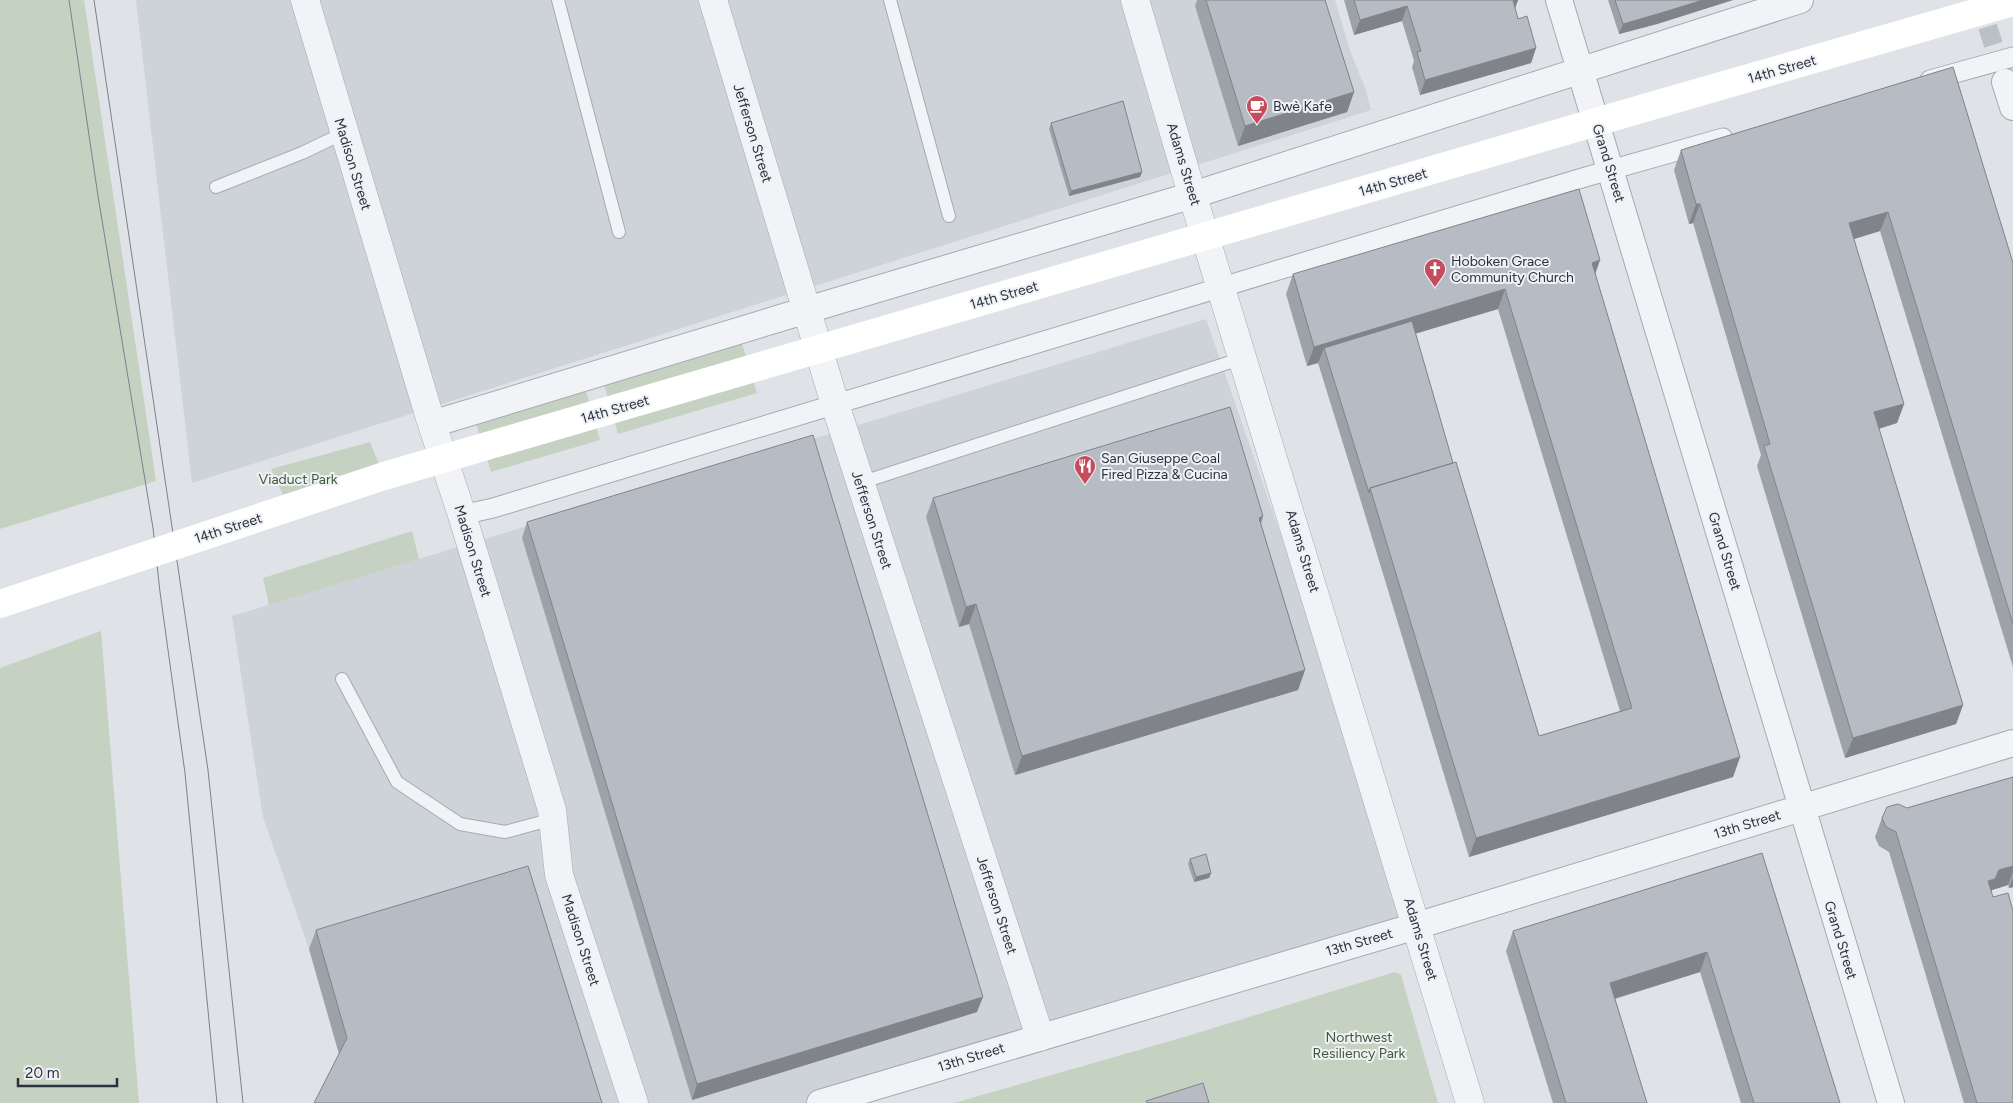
<svg xmlns="http://www.w3.org/2000/svg" width="2013" height="1103" viewBox="0 0 2013 1103" font-family="Figtree,sans-serif">
  <style>
    .built { fill: #ced2d9 }
    .green { fill: #c5d1c1 }
    .lines { fill: none; stroke-linecap: round; stroke-linejoin: round }
    .pedestrian-tunnel { stroke: #bbbfc6; stroke-width: 19; stroke-dasharray: 19 9; stroke-linecap: butt }
    .service-casing { stroke: #a5aab2; stroke-width: 14 }
    .pedestrian-casing { stroke: #a5aab2; stroke-width: 21 }
    .minor-casing { stroke: #a5aab2; stroke-width: 28 }
    .tertiary-casing { stroke: #a5aab2; stroke-width: 29 }
    .service { stroke: #f2f3f6; stroke-width: 12 }
    .pedestrian { stroke: #f2f3f6; stroke-width: 19 }
    .minor { stroke: #f2f3f6; stroke-width: 26 }
    .tertiary { stroke: #f2f3f6; stroke-width: 28 }
    .secondary { stroke: #fff; stroke-width: 28 }
    .tram { stroke: #7a8290; stroke-width: 1 }
    .secondary-bridge { stroke: #fff; stroke-width: 28 }
    .wall { fill: #9da2a9; fill-rule: evenodd }
    .shaded-wall { fill: #808489 }
    .building { fill: #b7bcc4; stroke: #808489 }
    .labels { text-anchor: middle; stroke-width: 4; stroke-linejoin: round; paint-order: stroke }
    .street-label { font-size: 14px; fill: #29313e; stroke: #eff1f5 }
    .poi-label { font-size: 14px; fill: #29313e; stroke: #eff1f5; text-anchor: start }
    .park-label { font-size: 14px; fill: #3d5937; stroke: #eff1f5 }
  </style>
  <rect width="100%" height="100%" fill="#dfe3e8"/>
  <!-- built -->
  <path class="built" d="M136,0H1335L1350,51L1366,90L1371,110L192,483Z
    M1206,319L1416,926L847,1103H317L340,1058L309,949L263,817L232,616Z"/>
  <!-- green -->
  <path class="green" d="M0,0H84L156,481L0,529Z
    M741,340L757,393L618,434L603,381Z
    M584,384L600,440L491,472L474,417Z
    M370,442L381,469L286,501L271,469Z
    M412,531L419,559L269,605L263,578Z
    M101,631L139,1103H0V668Z
    M1395,972L1401,975L1438,1103H954L1191,1035Z"/>
  <g class="lines">
    <!-- pedestrian-tunnel -->
    <path class="pedestrian-tunnel" d="M1979,0L1997,56"/>
    <!-- service casing -->
    <g class="service-casing">
      <path id="service" d="M558,0L619,232
        M890,0L949,216
        M216,187L302,153L344,133
        M860,483L1243,358
        M342,679L397,782L460,824L505,832L553,819"/>
    </g>
    <!-- pedestrian casing -->
    <g class="pedestrian-casing">
      <path id="pedestrian" d="M1930,80L2013,57
        M462,515L493,508L1582,178L1723,138"/>
    </g>
    <!-- minor casing -->
    <g class="minor-casing">
      <path id="minor" d="M1559,0L1891,1103
        M2005,82L2013,107
        M432,424L807,310L1193,195L1800,0
        M820,1103L1416,926L2013,743"/>
    </g>
    <!-- tertiary casing -->
    <g class="tertiary-casing">
      <path id="tertiary" d="M305,0L429,415L462,515L552,810L559,875L634,1103
        M713,0L835,404L1040,1037
        M1135,0L1189,184L1470,1103"/>
    </g>
    <!-- service -->
    <use href="#service" class="service"/>
    <!-- pedestrian -->
    <use href="#pedestrian" class="pedestrian"/>
    <!-- minor -->
    <use href="#minor" class="minor"/>
    <!-- tertiary -->
    <use href="#tertiary" class="tertiary"/>
    <!-- secondary -->
    <path class="secondary" d="M1665,102L2013,2
      M0,604L99,571"/>
    <!-- tram -->
    <path class="tram" d="M69,0L98,196L153,528L160,592L185,773L217,1103
      M94,0L208,770L243,1103"/>
    <!-- secondary-bridge -->
    <path class="secondary-bridge" d="M99,571L384,476L1665,102"/>
  </g>
  <!-- wall -->
  <path class="wall" d="M1197,0H1325L1354,92L1347,112L1238,146L1195,6Z
    M1344,0H1518L1515,8L1518,19L1536,48L1531,63L1420,95L1412,67L1414,61L1402,21L1354,35Z
    M1608,0H1733L1657,24L1619,34Z
    M1953,67L2013,263V667L1880,231L1854,239L1904,404L1897,423L1879,429L1963,705L1956,724L1845,758L1757,466L1761,455L1693,223L1689,224L1674,170L1681,150Z
    M1051,123L1142,172L1140,177L1069,196L1049,129Z
    M1600,260L1595,274L1740,757L1733,777L1469,857L1363,508L1318,363L1307,366L1286,294L1293,274ZM1498,309L1620,711L1539,736L1453,463L1415,333Z
    M933,498L1263,516L1261,524L1305,670L1298,690L1015,775L969,624L959,627L926,517Z
    M527,522L977,1012L692,1100L522,538Z
    M2013,777V887L2009,888L2008,885L1992,890L1991,891L1993,897L2013,1103H1964L1889,852L1879,846L1875,837L1882,818L1907,808Z
    M1762,853L1840,1103H1741L1700,972L1615,999L1647,1103H1553L1506,951L1513,931Z
    M1190,859L1211,873L1209,878L1194,882L1188,864Z
    M316,930L602,1103L339,1054L309,949Z"/>
  <!-- shaded-wall -->
  <path class="shaded-wall" d="M1513,0H1518L1513,14Z
    M1703,0H1733L1657,24L1619,34L1623,24Z
    M1407,6L1402,21L1354,35L1360,20Z
    M1536,48L1531,63L1420,95L1425,80Z
    M1354,92L1347,112L1238,146L1245,126Z
    M1142,172L1140,177L1069,196L1071,191Z
    M1696,204H1700L1693,223L1689,224Z
    M1888,212L1880,231L1841,243L1849,223Z
    M1600,260L1593,280L1592,263Z
    M1505,289L1498,309L1328,360L1324,348L1318,363L1307,366L1314,347Z
    M1904,404L1897,423L1867,432L1874,412Z
    M1263,516L1256,536L1259,518Z
    M976,604L969,624L959,627L966,607Z
    M1305,670L1298,690L1015,775L1022,756Z
    M1963,705L1956,724L1845,758L1853,738Z
    M1740,757L1733,777L1469,857L1476,838Z
    M2013,866V872L2008,885L1992,890L1988,898V881L1999,870Z
    M1211,873L1209,878L1194,882L1196,877Z
    M2013,878V887L2009,888Z
    M1707,952L1700,972L1603,1002L1610,983Z
    M983,997L977,1012L692,1100L697,1084Z"/>
  <!-- building -->
  <path class="building" d="M1206,0H1325L1354,92L1245,126Z
    M1354,0H1513L1518,19L1527,16L1536,48L1425,80L1417,52L1421,51L1407,6L1360,20Z
    M1615,0H1703L1661,13L1623,24Z
    M1953,67L2013,263V624L1888,212L1849,223L1904,404L1874,412L1963,705L1853,738L1764,446L1770,444L1700,204H1696L1681,150Z
    M1123,101L1142,172L1071,191L1051,123Z
    M1579,189L1600,260L1592,263L1740,757L1476,838L1370,488L1456,462L1539,736L1632,708L1505,289L1314,347L1293,274Z
    M1412,321L1453,463L1370,488L1369,493L1324,348Z
    M1230,407L1263,516L1259,518L1305,670L1022,756L976,604L966,607L933,498Z
    M813,435L983,997L697,1084L527,522Z
    M2013,777V866L1999,870L1995,879L1988,881L1993,897L2008,893L2013,911V1103H1977L1896,832L1886,827L1882,818L1887,807L1898,804L1907,808Z
    M1762,853L1840,1103H1754L1707,952L1610,983L1647,1103H1566L1513,931Z
    M1206,854L1211,873L1196,877L1190,859Z
    M528,866L602,1103H314L347,1038L316,930Z
    M1203,1083L1209,1103H1147L1146,1101Z"/>
  <!-- icons -->
  <defs>
    <g id="cafe-pin" transform="scale(1.125)"><path d="M0 17L-7.5 6A9.5 9.5 0 1 1 7.5 6Z" fill="#c64b5d" stroke="#eff1f5"/><path d="M-5.5-4.5H6V0H3Q3 3.5 0 3.5H-2.5Q-5.5 3.5-5.5 0ZM3-3.2v2h1.7v-2ZM-6 4.5H4V6H-6Z" fill="#fff"/></g>
    <g id="church-pin" transform="scale(1.125)"><path d="M0 17L-7.5 6A9.5 9.5 0 1 1 7.5 6Z" fill="#c64b5d" stroke="#eff1f5"/><path d="M-1.2-6h2.4v3.5h3.3v2.4h-3.3V6h-2.4V-.1h-3.3v-2.4h3.3Z" fill="#fff"/></g>
    <g id="restaurant-pin" transform="scale(1.125)"><path d="M0 17L-7.5 6A9.5 9.5 0 1 1 7.5 6Z" fill="#c64b5d" stroke="#eff1f5"/><path d="M-5-6h1v4h1v-4h1v4h1v-4h1v5L-1.5 .5V6h-2V.5L-5-1ZM5-6V6H3V1.5H1.5Q1.5-4 5-6Z" fill="#fff"/></g>
  </defs>
  <g fill-rule="evenodd">
    <use href="#cafe-pin" x="1257" y="106"/>
    <use href="#church-pin" x="1435" y="269"/>
    <use href="#restaurant-pin" x="1085" y="466"/>
  </g>
  <g class="labels">
    <!-- street labels -->
    <g class="street-label">
      <text transform="translate(1782 69) rotate(-16)" y="5">14th Street</text>
      <text transform="translate(753 133) rotate(73)" y="5">Jefferson Street</text>
      <text transform="translate(1609 163) rotate(73)" y="5">Grand Street</text>
      <text transform="translate(353 164) rotate(73)" y="5">Madison Street</text>
      <text transform="translate(1184 164) rotate(73)" y="5">Adams Street</text>
      <text transform="translate(1393 182) rotate(-16)" y="5">14th Street</text>
      <text transform="translate(1004 295) rotate(-16)" y="5">14th Street</text>
      <text transform="translate(615 409) rotate(-16)" y="5">14th Street</text>
      <text transform="translate(872 520) rotate(72)" y="5">Jefferson Street</text>
      <text transform="translate(228 528) rotate(-18)" y="5">14th Street</text>
      <text transform="translate(473 551) rotate(73)" y="5">Madison Street</text>
      <text transform="translate(1303 551) rotate(73)" y="5">Adams Street</text>
      <text transform="translate(1725 551) rotate(73)" y="5">Grand Street</text>
      <text transform="translate(1747 824) rotate(-17)" y="5">13th Street</text>
      <text transform="translate(997 905) rotate(72)" y="5">Jefferson Street</text>
      <text transform="translate(1421 939) rotate(73)" y="5">Adams Street</text>
      <text transform="translate(581 940) rotate(72)" y="5">Madison Street</text>
      <text transform="translate(1841 940) rotate(73)" y="5">Grand Street</text>
      <text transform="translate(1359 942) rotate(-16)" y="5">13th Street</text>
      <text transform="translate(971 1057) rotate(-17)" y="5">13th Street</text>
    </g>
    <!-- poi labels -->
    <g class="poi-label">
      <text x="1273" y="111">Bwè Kafe</text>
      <text x="1451" y="266">Hoboken Grace<tspan x="1451" dy="16">Community Church</tspan></text>
      <text x="1101" y="463">San Giuseppe Coal<tspan x="1101" dy="16">Fired Pizza &amp; Cucina</tspan></text>
    </g>
    <!-- park labels -->
    <g class="park-label">
      <text x="298" y="484">Viaduct Park</text>
      <text x="1359" y="1042">Northwest<tspan x="1359" dy="16">Resiliency Park</tspan></text>
    </g>
  </g>
  <!-- scale -->
  <path d="M18 1078v8h99v-8" fill="none" stroke="#29313e" stroke-width="2.5"/>
  <text x="25" y="1078" font-size="15" fill="#29313e" stroke="#eff1f5" stroke-width="4" paint-order="stroke">20 m</text>
</svg>
